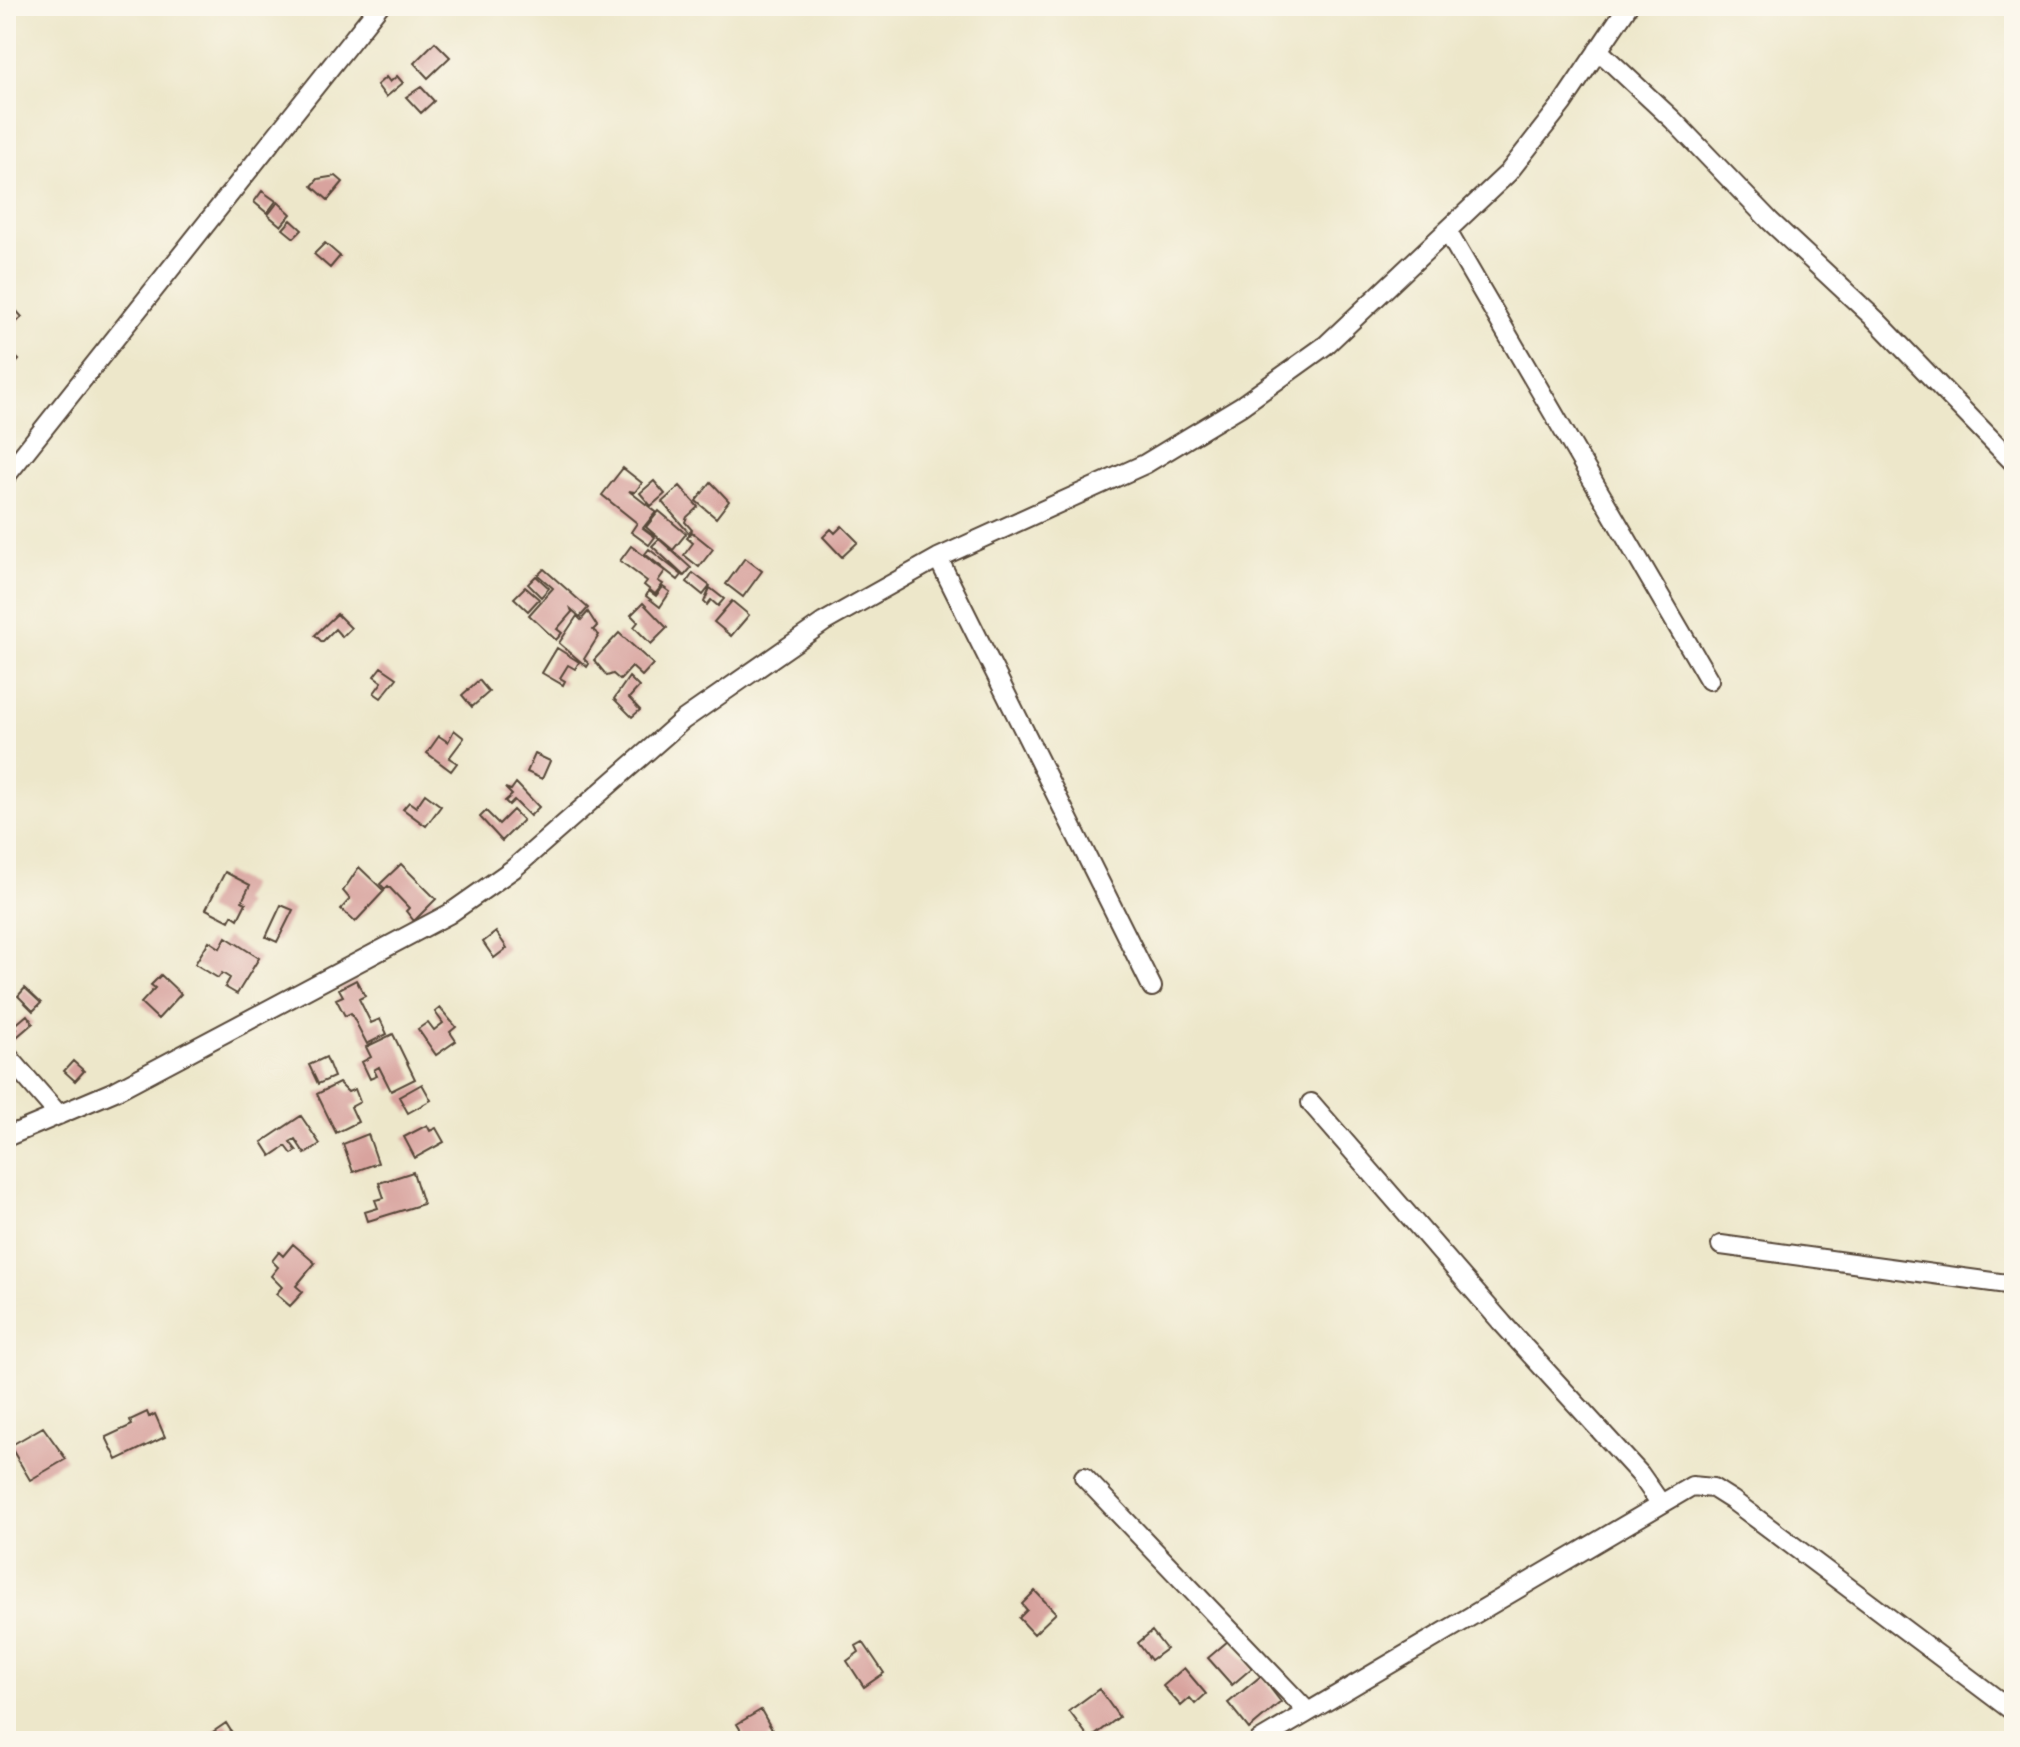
<svg xmlns="http://www.w3.org/2000/svg" width="2020" height="1747" viewBox="0 0 2020 1747" font-family="'Old Standard TT',serif">
  <style>
    .building { fill: #d8a39e }
    .lines { fill: none; stroke-linecap: round; stroke-linejoin: round }
    .minor-casing { stroke: #564638; stroke-width: 22 }
    .minor { stroke: #fff; stroke-width: 18 }
  </style>
  <rect width="100%" height="100%" fill="#fbf7ec"/>
  <filter id="ink" filterUnits="userSpaceOnUse"><feTurbulence type="fractalNoise" baseFrequency=".0125" numOctaves="2"/><feDisplacementMap in="SourceGraphic" scale="16" xChannelSelector="R" yChannelSelector="G"/><feConvolveMatrix kernelMatrix="1 2 1 2 8 2 1 2 1" color-interpolation-filters="sRGB"/></filter>
  <filter id="wash" filterUnits="userSpaceOnUse"><feTurbulence type="fractalNoise" baseFrequency=".006" numOctaves="4" result="noise"/><feDisplacementMap in="SourceGraphic" scale="32" xChannelSelector="R" yChannelSelector="G"/><feGaussianBlur stdDeviation="1.8" result="paint"/><feColorMatrix in="noise" values="0 0 0 0 0 0 0 0 0 0 0 0 0 0 0 0 0 1.4 0 .05"/><feComposite in="paint" operator="in"/></filter>
  <g filter="url(#wash)">
    <rect width="100%" height="100%" fill="#ede7ca"/>
    <g id="blocks">
      <!-- building -->
      <path class="building" d="M435,42L450,57L428,78L414,63Z
        M397,76L403,83L386,97L377,85L386,77L390,82Z
        M421,87L434,101L421,113L406,97Z
        M336,176L343,182L328,200L312,186L318,179Z
        M262,191L276,201L267,213L254,202Z
        M278,202L291,214L281,226L268,215Z
        M291,220L302,230L294,238L283,229Z
        M325,243L340,256L330,268L314,254Z
        M14,308L22,317L6,332V316Z
        M8,349L19,360L8,372L6,370Z
        M623,468L642,483L635,492L629,491L656,512L643,528L655,537L649,545L631,532L637,523L602,495Z
        M654,481L665,494L651,506L640,493Z
        M711,482L729,501L716,518L696,501Z
        M680,486L698,507L687,517L685,522L692,530L689,533L662,502Z
        M659,511L686,534L673,550L646,527Z
        M842,526L858,542L842,557L823,537L831,529L835,533Z
        M692,532L713,549L699,567L684,555L693,543L687,538Z
        M659,539L691,568L684,576L652,546Z
        M631,546L665,571L658,581L663,584L655,594L644,585L647,581L620,561Z
        M649,549L682,575L678,580L645,554Z
        M745,558L762,571L743,597L726,584Z
        M544,569L588,608L580,617L571,609L572,612L557,629L562,633L556,640L529,615L553,588L538,575Z
        M693,573L710,586L703,595L687,582Z
        M536,576L549,588L541,597L528,584Z
        M525,587L539,599L528,611L514,598Z
        M663,587L670,592L660,607L646,596L649,591L656,596Z
        M710,588L724,599L718,606L711,600L707,605L704,602Z
        M732,601L749,615L731,636L714,622Z
        M643,603L667,628L651,644L634,627L638,622L631,615Z
        M588,612L597,626L593,630L599,635L584,659L589,664L587,667L559,643L577,616L581,620Z
        M337,614L351,628L342,637L335,629L322,642L315,635Z
        M619,633L653,664L642,676L632,667L620,680L613,674L607,676L594,660Z
        M557,648L579,662L575,669L568,665L560,678L565,681L563,685L542,673Z
        M381,667L397,678L381,698L374,693L382,682L374,676Z
        M629,677L639,687L629,698L640,710L632,717L614,699Z
        M479,680L489,692L472,707L462,695Z
        M454,730L464,738L449,758L457,763L451,771L427,753L439,736L448,742Z
        M535,754L550,761L542,779L527,772Z
        M516,783L539,807L530,816L514,800L509,805L505,801L512,795L505,788L511,790Z
        M425,794L441,806L426,826L403,809L409,802L416,807Z
        M513,810L523,820L502,841L480,817L486,811L499,824Z
        M401,864L436,899L414,921L406,911L409,908L388,886L385,889L380,884Z
        M359,867L384,891L355,922L341,909L350,899L343,891Z
        M225,872L250,885L242,901L246,903L238,919L232,915L229,921L206,909Z
        M281,905L293,910L277,942L266,937Z
        M496,932L507,948L494,958L483,942Z
        M226,937L259,958L237,994L225,987L230,978L222,973L218,978L195,964L209,941L220,948Z
        M161,975L181,994L158,1019L141,1003L155,988L151,985Z
        M356,980L365,996L359,999L371,1023L380,1019L387,1034L367,1044L351,1013L345,1016L336,999L343,996L339,989Z
        M25,988L41,1003L33,1011L18,996Z
        M440,1008L456,1027L450,1032L456,1041L436,1055L418,1029L428,1022L434,1030L443,1023L435,1012Z
        M27,1015L33,1023L12,1041L8,1036L17,1029L14,1026Z
        M393,1034L415,1079L391,1091L379,1067L374,1070L377,1076L370,1079L362,1062L371,1057L366,1047Z
        M326,1057L334,1077L318,1084L309,1065Z
        M73,1061L84,1071L75,1081L64,1071Z
        M339,1083L348,1092L355,1089L360,1102L351,1107L358,1122L336,1133L317,1094Z
        M422,1084L431,1100L408,1113L399,1097Z
        M301,1116L320,1144L305,1154L295,1139L290,1142L297,1151L292,1154L286,1146L271,1156L262,1142Z
        M427,1125L430,1131L436,1128L444,1142L415,1158L404,1137Z
        M368,1134L378,1163L353,1172L343,1144Z
        M413,1172L423,1204L368,1221L365,1212L378,1208L375,1200L384,1198L379,1183Z
        M293,1244L315,1263L296,1286L303,1292L290,1306L276,1294L282,1287L271,1276L278,1267L272,1261L279,1252L283,1256Z
        M147,1412L149,1417L155,1414L165,1437L117,1460L106,1437L132,1425L130,1420Z
        M43,1427L66,1459L30,1480L10,1446Z
        M1035,1591L1056,1613L1034,1634L1019,1618L1027,1610L1022,1604Z
        M1152,1631L1166,1649L1151,1660L1138,1643Z
        M1228,1641L1252,1668L1232,1685L1208,1658Z
        M863,1642L884,1673L864,1687L847,1661L859,1652L856,1646Z
        M1184,1668L1206,1694L1195,1704L1190,1698L1181,1706L1163,1686Z
        M1261,1676L1281,1702L1249,1729L1228,1703Z
        M1099,1689L1119,1717L1090,1739L1069,1711Z
        M761,1710L775,1735L765,1741H747L737,1724Z
        M226,1723L236,1739L210,1741L207,1736Z"/>
    </g>
  </g>
  <g filter="url(#ink)">
    <use href="#blocks" fill-opacity="0" stroke="#564638" stroke-width="2"/>
    <g class="lines">
      <!-- minor casing -->
      <g class="minor-casing">
        <path id="minor" d="M1598,50L1673,120L1770,221L1875,319L2014,463
          M1447,231L1709,680
          M6,476L379,6
          M938,558L1152,987
          M6,1054L59,1115
          M1311,1103L1503,1324L1640,1474L1661,1504
          M6,1137L115,1091L449,914L513,869L683,720L824,622L938,558L1145,464L1241,406L1326,345L1508,173L1562,104L1628,6
          M1721,1245L2014,1285
          M1084,1477L1308,1712
          M1259,1741L1692,1486L1713,1488L1732,1500L2014,1712"/>
      </g>
      <!-- minor -->
      <use href="#minor" class="minor"/>
    </g>
  </g>
  <!-- margin -->
  <rect width="2020" height="1747" fill="none" stroke="#fbf7ec" stroke-width="32"/>
</svg>
